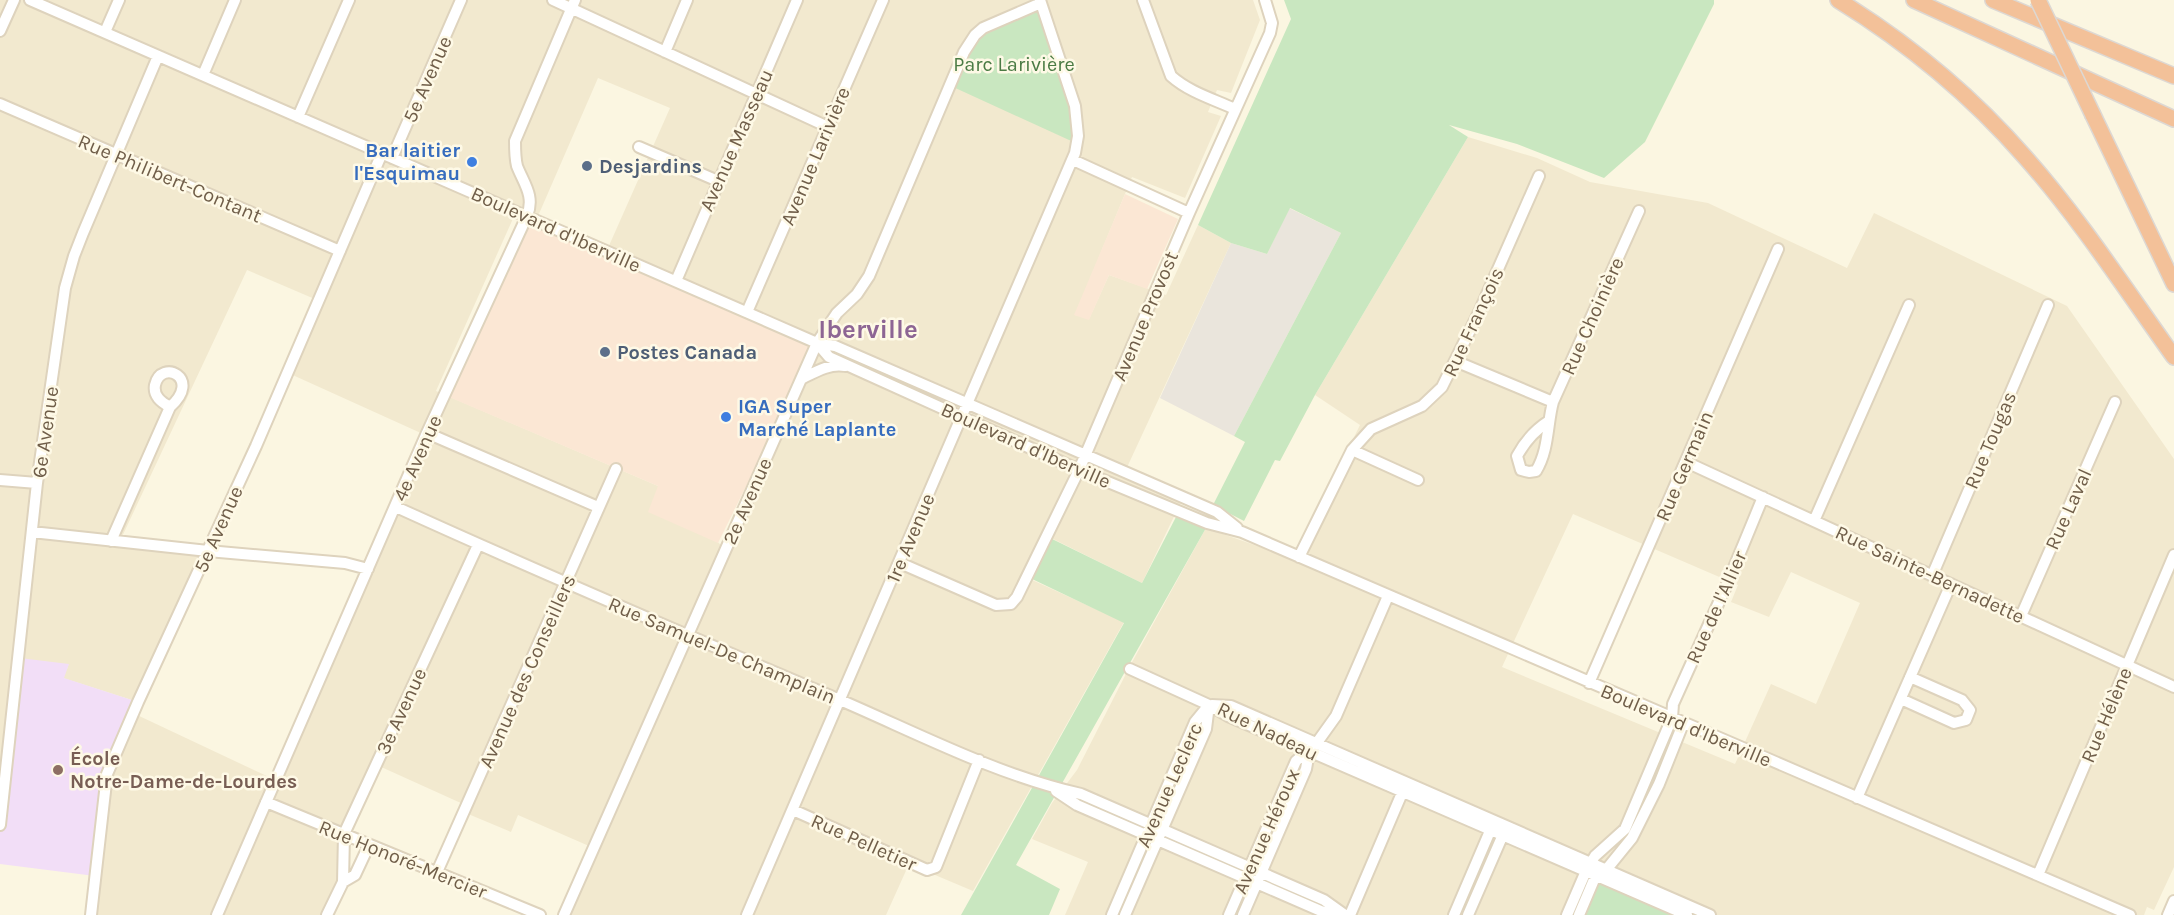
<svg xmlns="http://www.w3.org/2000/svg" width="2174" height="915" viewBox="0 0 2174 915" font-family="Karla,sans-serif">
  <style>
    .residential { fill: #f2e9cf; fill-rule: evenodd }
    .commercial { fill: #fbe7d4 }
    .industrial { fill: #eae5dc }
    .education { fill: #f2def7 }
    .green { fill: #c9e7c0 }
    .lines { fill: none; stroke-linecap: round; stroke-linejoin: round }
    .minor-casing { stroke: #ded3bd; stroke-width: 14 }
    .highway-casing { stroke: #ddd8d3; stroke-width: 18 }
    .minor { stroke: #fff; stroke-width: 10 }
    .highway { stroke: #f3c199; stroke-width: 15 }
    .highway-bridge-casing { stroke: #ddd8d3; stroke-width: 18; stroke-linecap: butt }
    .highway-bridge { stroke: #f3c199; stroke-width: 15 }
    .shop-dot { fill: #3f7fe0; stroke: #fef9e6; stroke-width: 2 }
    .service-dot { fill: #5c6f8a; stroke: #fef9e6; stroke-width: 2 }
    .education-dot { fill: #8d6e63; stroke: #fef9e6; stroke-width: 2 }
    .labels { text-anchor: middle; stroke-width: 5; stroke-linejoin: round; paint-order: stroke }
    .park-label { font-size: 20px; fill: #4b7b44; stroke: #fef9e6 }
    .street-label { font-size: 20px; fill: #705e49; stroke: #fef9e6 }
    .shop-label { font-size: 20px; font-weight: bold; fill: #366cbe; stroke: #fef9e6; text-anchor: end }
    .service-label { font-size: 20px; font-weight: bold; fill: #4e5e75; stroke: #fef9e6; text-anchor: start }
    .education-label { font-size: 20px; font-weight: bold; fill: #785e54; stroke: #fef9e6; text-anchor: start }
    .district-label { font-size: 26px; font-weight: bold; fill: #8d6594; stroke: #fef9e6 }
  </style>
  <rect width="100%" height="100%" fill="#fbf6e1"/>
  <!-- residential -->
  <path class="residential" d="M0,0H1253L1260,20L1231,93L1217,90L1208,112L1221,116L1185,198L1132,177L1075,315L1089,319L1109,275L1166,295L1198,225L1231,243L1123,476L1181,502L1142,583L1047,536L1030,579L1124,622L973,891L909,864L886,915H560L589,846L518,815L511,832L461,811L463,804L379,766L346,835L340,874L323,915H93L104,789L135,714L273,779L423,434L286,372L317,300L247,270L120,541L204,554L138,702L63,678L69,664L0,795ZM598,78L670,108L604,257L815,346L723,547L658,486L436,391L515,214L535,223Z
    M1468,137L1537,158L1590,182L1708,203L1847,268L1874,213L2067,306L2174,459V867L2154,910L2147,907L2144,915H1065L1088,862L1032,839L1052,803L1077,770L1131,664L1206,528L1294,559L1360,425L1315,395ZM1573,514L1738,585L1731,602L1769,617L1791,572L1860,603L1816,704L1771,684L1735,764L1502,667Z"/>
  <!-- commercial -->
  <path class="commercial" d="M1125,194L1178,219L1147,289L1109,275L1089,320L1074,315Z
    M528,224L817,343L718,543L648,512L658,486L449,397Z"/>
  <!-- industrial -->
  <path class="industrial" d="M1289,208L1341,233L1234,436L1160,398L1231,243L1267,254Z"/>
  <!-- education -->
  <path class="education" d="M20,658L69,664L64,678L138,702L111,765L95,876L0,864V825Z"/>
  <!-- green -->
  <path class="green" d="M1284,0H1714V4L1645,142L1604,178L1517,144L1449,125L1468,137L1315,395L1280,461L1275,460L1244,521L1213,505L1245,442L1234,436L1341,233L1290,208L1267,254L1231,243L1198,225L1291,19Z
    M1041,3L1065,70L1080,145L951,86L977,33Z
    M1177,515L1206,528L1016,865L1060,889L1049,915H961L1124,623L1030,578L1046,536L1142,583Z
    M1596,875L1687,915H1580Z"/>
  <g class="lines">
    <!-- minor casing -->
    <g class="minor-casing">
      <path id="minor" d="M30,0L817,343L835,346L1217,512L1237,528
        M553,0L828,127
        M1143,0L1171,76C1189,92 1213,99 1235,109
        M0,31L14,0
        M105,32L119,0
        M665,52L687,0
        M203,75L235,0
        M0,104L340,251
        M298,117L349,0
        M639,147L718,181
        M392,158L461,0
        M1073,160L1189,213
        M676,281L797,0
        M747,312L883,0
        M817,343L829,357L1079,470L1207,523L1242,532L2130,915
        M1455,361L1553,402
        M801,379C815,372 830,363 845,366
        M1549,421C1535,430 1525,441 1517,456L1521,470L1529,472L1536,471C1549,450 1547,424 1553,402L1639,211
        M427,433L598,507
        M1352,450L1418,480
        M1686,462L2174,687
        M0,480L37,483
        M396,507C543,574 691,637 840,700C919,734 997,775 1081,794L1324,900L1345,915
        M1814,521L1909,305
        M32,532L208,551L345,563L368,569
        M111,541L170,407C203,378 161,358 155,385C153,396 161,402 170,407
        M1299,557L1352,450L1371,429L1422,406L1442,387L1480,310L1539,176
        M900,563L996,605L1011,604L1017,597L1079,470L1189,213L1270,33L1272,23L1265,0
        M1932,576L2048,305
        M2021,616L2115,402
        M1130,669L1209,705L1228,716L1687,915
        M1589,683L1778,249
        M1901,699L1954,723L1966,720L1970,710L1962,700L1910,677
        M1212,705L1231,706L1710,915
        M1056,791L1077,805L1321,911L1337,915
        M1857,798L1951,584
        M266,802L540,915
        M793,810L927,870L936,867L979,760
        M0,825L37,483L65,288L74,256L83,233L158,56
        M437,872L616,469
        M2038,875L2174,555
        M343,882L355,875L369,845
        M91,915L107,774L138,702L256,446L382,153
        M217,915L426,435L527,216C535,196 524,184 517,166C515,158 515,150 515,141L575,0
        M327,915L343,882L344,834L478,545
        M564,915L817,343L837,313L857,294L869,276L964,52L975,35L983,28L1041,3
        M747,915L1075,153L1078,136L1075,106L1040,0
        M1112,915L1195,722L1209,705
        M1125,915L1206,729L1209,705
        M1229,915L1296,761L1316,744L1336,716L1388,596
        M1243,915L1306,769L1309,752
        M1350,915L1405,786
        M1454,915L1493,824
        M1468,915L1505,830
        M1567,915L1586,871L1595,856L1625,829L1672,718L1673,704L1728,582L1763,497
        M1579,915L1596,875L1606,870L1632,838L1659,784L1683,724
        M2168,915L2174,901"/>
    </g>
    <!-- highway casing -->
    <g class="highway-casing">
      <path id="highway" d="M1838,0C1908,43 1971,95 2025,157C2080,219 2126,290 2174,357
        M1914,0L2174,119
        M1993,0L2174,76
        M2093,115L2174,284"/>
    </g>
    <!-- minor -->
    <use href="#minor" class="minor"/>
    <!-- highway -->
    <use href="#highway" class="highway"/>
    <!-- highway-bridge casing -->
    <g class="highway-bridge-casing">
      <path id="highway-bridge" d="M2038,0L2093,115"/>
    </g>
    <!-- highway-bridge -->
    <use href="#highway-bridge" class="highway-bridge"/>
  </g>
  <!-- markers -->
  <g class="shop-dot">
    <circle cx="472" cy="162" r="6"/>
    <circle cx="726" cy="417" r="6"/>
  </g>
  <g class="service-dot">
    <circle cx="587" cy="166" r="6"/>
    <circle cx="605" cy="352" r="6"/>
  </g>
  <circle class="education-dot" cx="58" cy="770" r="6"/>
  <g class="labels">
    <!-- park labels -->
    <g class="park-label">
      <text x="1014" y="71">Parc Larivière</text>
    </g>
    <!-- street labels -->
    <g class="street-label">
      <text transform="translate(427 79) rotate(-66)" y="7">5e Avenue</text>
      <text transform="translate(736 140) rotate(-66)" y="7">Avenue Masseau</text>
      <text transform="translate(815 156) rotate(-67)" y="7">Avenue Larivière</text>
      <text transform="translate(170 178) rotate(23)" y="7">Rue Philibert-Contant</text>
      <text transform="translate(556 229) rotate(24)" y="7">Boulevard d'Iberville</text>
      <text transform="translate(1145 316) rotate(-67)" y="7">Avenue Provost</text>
      <text transform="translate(1592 316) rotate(-66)" y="7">Rue Choinière</text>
      <text transform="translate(1473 322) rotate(-65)" y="7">Rue François</text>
      <text transform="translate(45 432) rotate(-82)" y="7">6e Avenue</text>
      <text transform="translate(1990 440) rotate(-67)" y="7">Rue Tougas</text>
      <text transform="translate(1026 445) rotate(24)" y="7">Boulevard d'Iberville</text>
      <text transform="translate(417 458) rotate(-66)" y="7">4e Avenue</text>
      <text transform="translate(1684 466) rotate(-67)" y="7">Rue Germain</text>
      <text transform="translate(747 501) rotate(-66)" y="7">2e Avenue</text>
      <text transform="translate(2068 509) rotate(-66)" y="7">Rue Laval</text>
      <text transform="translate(218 529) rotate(-66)" y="7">5e Avenue</text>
      <text transform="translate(910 538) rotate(-67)" y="7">1re Avenue</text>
      <text transform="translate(1930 574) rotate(25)" y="7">Rue Sainte-Bernadette</text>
      <text transform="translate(1716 607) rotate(-66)" y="7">Rue de l'Allier</text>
      <text transform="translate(722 650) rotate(23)" y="7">Rue Samuel-De Champlain</text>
      <text transform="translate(527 671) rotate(-66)" y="7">Avenue des Conseillers</text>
      <text transform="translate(401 711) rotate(-65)" y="7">3e Avenue</text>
      <text transform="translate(2106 715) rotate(-67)" y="7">Rue Hélène</text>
      <text transform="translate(1686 725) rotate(23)" y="7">Boulevard d'Iberville</text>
      <text transform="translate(1268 731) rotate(26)" y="7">Rue Nadeau</text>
      <text transform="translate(1169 785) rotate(-66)" y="7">Avenue Leclerc</text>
      <text transform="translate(1266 831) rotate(-66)" y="7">Avenue Héroux</text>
      <text transform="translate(864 842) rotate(24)" y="7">Rue Pelletier</text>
      <text transform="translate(403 859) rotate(22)" y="7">Rue Honoré-Mercier</text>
    </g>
    <!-- shop labels -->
    <g class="shop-label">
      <text x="460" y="157">Bar laitier<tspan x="460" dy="23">l'Esquimau</tspan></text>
      <text x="738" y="413" text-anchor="start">IGA Super<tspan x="738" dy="23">Marché Laplante</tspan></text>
    </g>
    <!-- service labels -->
    <g class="service-label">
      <text x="599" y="173">Desjardins</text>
      <text x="617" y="359">Postes Canada</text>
    </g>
    <!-- education labels -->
    <g class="education-label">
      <text x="70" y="765">École<tspan x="70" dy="23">Notre-Dame-de-Lourdes</tspan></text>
    </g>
    <!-- district labels -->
    <g class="district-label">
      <text x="868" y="338">Iberville</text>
    </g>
  </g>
</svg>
